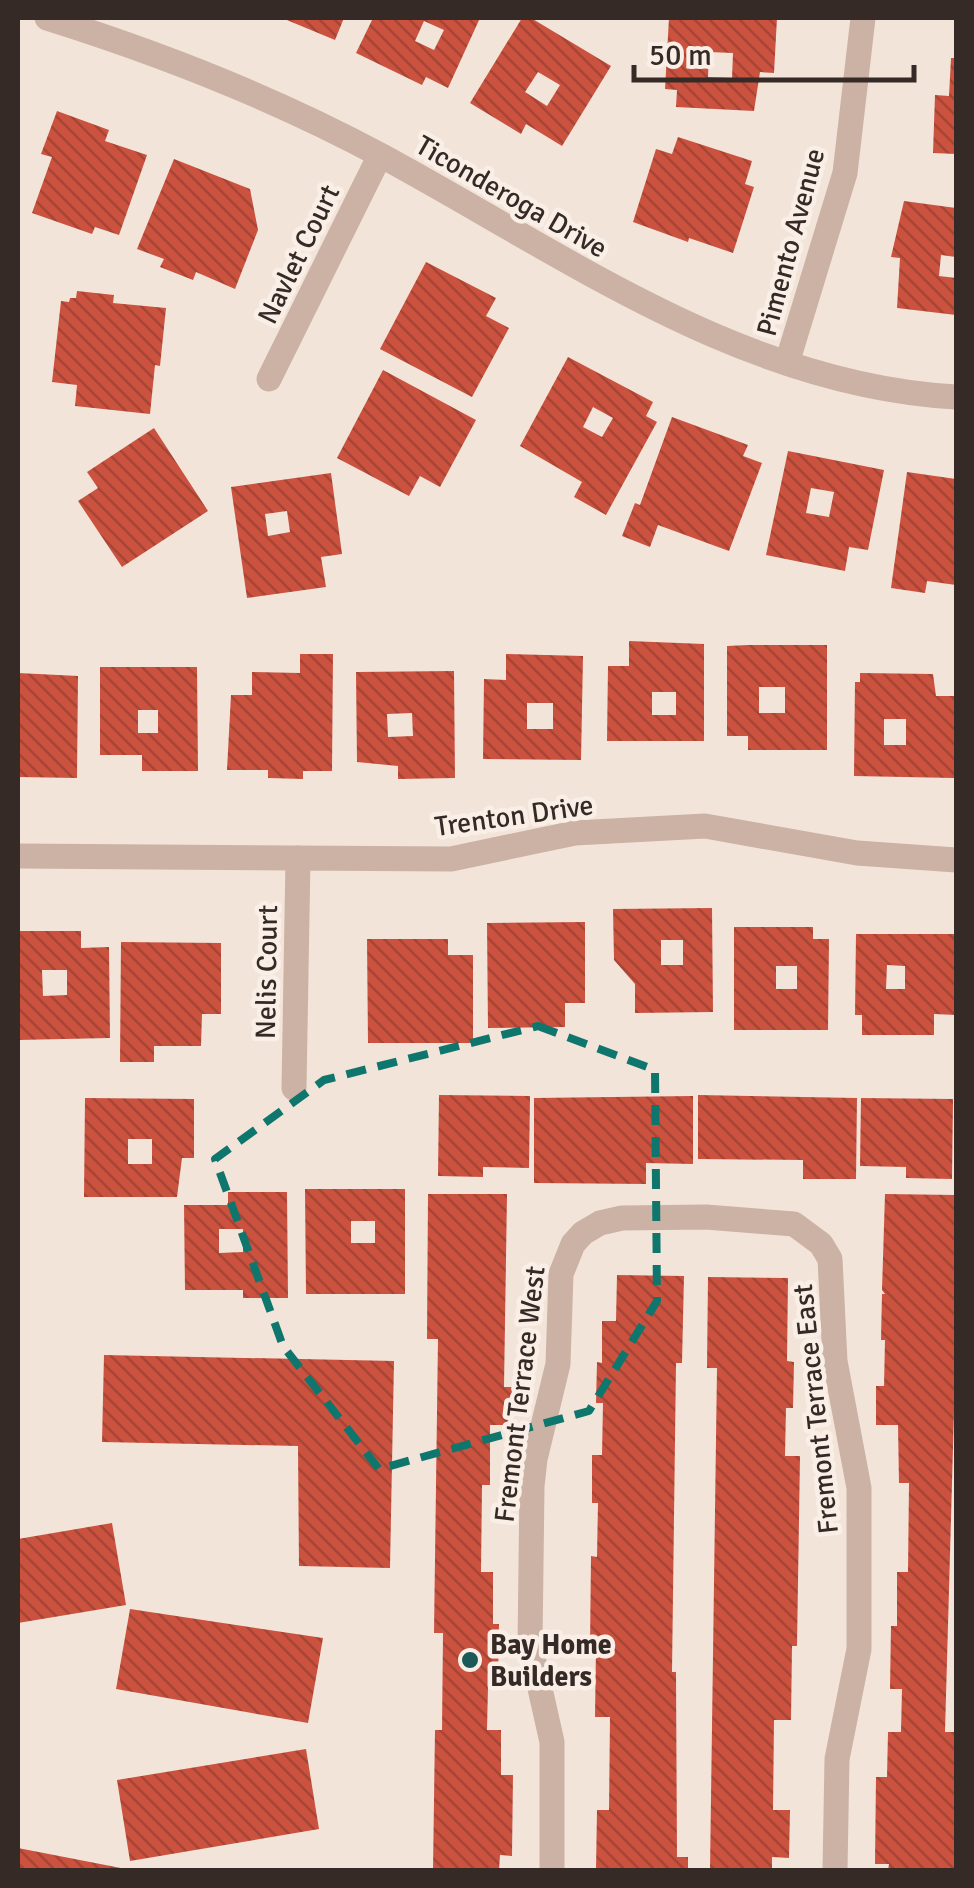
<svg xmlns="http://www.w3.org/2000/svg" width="974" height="1888" viewBox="0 0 974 1888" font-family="Signika,sans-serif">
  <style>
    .building { fill: url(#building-back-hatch); fill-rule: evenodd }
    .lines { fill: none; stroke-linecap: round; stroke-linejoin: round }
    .street { stroke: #cbb2a5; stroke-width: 25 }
    .marked { fill: none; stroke: #0f766e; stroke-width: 8; stroke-dasharray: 20 12; stroke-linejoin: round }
    .poi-dot { fill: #1b5a57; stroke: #faefe6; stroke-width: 4 }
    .labels { text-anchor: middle; stroke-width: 9; stroke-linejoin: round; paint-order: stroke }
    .street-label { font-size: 28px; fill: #362a27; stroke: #faefe6 }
    .poi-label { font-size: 28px; font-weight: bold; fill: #362a27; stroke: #faefe6; text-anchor: start }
  </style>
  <defs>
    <pattern id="building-back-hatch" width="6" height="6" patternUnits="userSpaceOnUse" patternTransform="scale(2.5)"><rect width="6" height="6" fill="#cb523f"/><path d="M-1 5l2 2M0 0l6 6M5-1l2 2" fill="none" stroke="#a64435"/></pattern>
  </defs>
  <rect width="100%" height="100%" fill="#f3e4da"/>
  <!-- building -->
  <path class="building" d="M282,18H344L335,40Z
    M373,18H480L448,88L426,77L422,85L356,53ZM424,21L444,30L434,50L415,41Z
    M522,18H531L611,66L562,146L526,124L521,134L470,103ZM538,72L560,85L547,106L525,92Z
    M669,18H777L774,73L760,72L754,111L676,107L677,90L665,89ZM709,52L733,53L732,78L708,77Z
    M951,58H956V154L933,153L935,95L949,96Z
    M57,111L109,130L105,141L147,155L119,235L95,227L92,234L32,213L52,157L41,154Z
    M678,137L752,161L745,184L754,187L733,253L689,238L688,242L633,222L656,149L672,154Z
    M174,159L250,189L258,230L235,289L196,272L193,280L160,267L164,259L137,249Z
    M904,201L956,208V257L941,255L939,276L956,278V315L897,308L900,258L891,257Z
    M426,262L496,298L486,316L509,328L472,397L380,349Z
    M77,291L114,295L113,303L166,308L160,366L155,365L150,414L75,406L77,385L52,382L61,301L69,302L70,298H76Z
    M568,357L653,402L646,416L657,422L606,515L574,497L582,482L520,446ZM593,407L613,418L602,437L583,427Z
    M383,370L476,420L440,487L420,476L409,496L337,458Z
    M672,417L748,445L743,456L762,463L729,551L658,525L650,547L622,536L635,503L640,505Z
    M154,428L208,511L122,567L78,501L98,488L87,472Z
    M788,451L884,470L868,550L849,547L845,571L766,555ZM811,488L834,492L829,517L806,513Z
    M907,472L956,479V585L927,581L925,593L891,588Z
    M331,473L342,554L321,557L326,587L247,598L231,487ZM287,511L290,532L268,536L265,514Z
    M629,641L704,644V741H607L608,666H629ZM652,692H676V715H652Z
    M748,645H827V750H748V736H727V646ZM759,687H785V713H759Z
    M300,654H333L332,771H303V779L268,778V770H227L231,695H252V672L300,673Z
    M506,654L583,656L581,760L483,759L484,679L506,680ZM527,703H553V729H527Z
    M100,667H197L198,771H142V755H100ZM138,710H158V733H138Z
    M454,671L455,778L398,779V766L357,762L356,672ZM412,713L413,736L388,737L387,714Z
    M18,673L78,676L77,778L18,777Z
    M860,673L933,674L936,696H956L954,778L854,776L855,682H860ZM884,719H906V745H884Z
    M712,908L713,1012L635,1013V984L614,960L613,909ZM661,940H683V965H661Z
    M585,922V1003H565V1027L488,1028L487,923Z
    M734,927H813V939H829L828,1030H734ZM776,966H797V989H776Z
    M18,931H81V948L109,947L110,1038L18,1040ZM42,970H67V995L43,996Z
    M856,934H956V1015L934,1014V1035H862V1015H855ZM887,965L905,966V989H886Z
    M367,939H448V955H473V1043H368Z
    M121,942L221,943V1014H202L201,1046H154V1062H120Z
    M439,1095L530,1096L529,1168L483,1167V1177L438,1176Z
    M698,1095L857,1098L856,1179H803V1160L698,1159Z
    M693,1096V1164L646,1163V1184L534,1183V1098Z
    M85,1098L194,1099V1158H182L177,1197H84ZM128,1139H152V1164H128Z
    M861,1098L953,1099L952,1179L906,1178V1167L860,1166Z
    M305,1189H405V1294H306ZM351,1221H375V1243H351Z
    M228,1192H287L288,1298H243V1290H185L184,1205H228ZM219,1229H243V1252L219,1253Z
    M428,1194H507L504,1387H512L511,1425H490V1485H482L481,1572H493V1624H499L498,1686H488L487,1730H501V1775H513L512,1856L500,1855L499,1870H433L435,1730H442L443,1633H434L438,1339H427Z
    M885,1194L956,1195V1341L945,1732H956L954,1870H888L889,1864H875L876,1777H887L888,1732H901L902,1689H890L891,1626H897V1572H908L909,1483H899L898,1425H876V1386H884L885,1340H881L882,1294H885L882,1290Z
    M617,1275L684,1276L682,1363H676L672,1672H676L677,1857H688V1870H596L597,1810H609L610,1717H595L596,1647H590L591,1556L597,1557L598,1503H592V1455H602L603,1403H596L597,1362L602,1363V1321H616Z
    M708,1277L788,1278L787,1361L794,1362L793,1408H786L785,1456H800L797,1646H792L791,1720H774L773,1810H790L789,1858L772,1857V1870H710L717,1368H707Z
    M104,1355L394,1361L390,1568L299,1566L298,1446L102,1442Z
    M112,1523L126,1605L18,1623V1539Z
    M130,1609L323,1638L308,1723L116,1689Z
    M306,1749L319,1829L130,1861L117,1780Z
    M18,1848L126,1869L125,1870H18Z"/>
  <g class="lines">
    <!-- street -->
    <path class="street" d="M47,18C162,54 276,99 382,156C565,255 742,385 956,397
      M787,363L845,173L863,18
      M269,379L380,155
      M18,856L451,859L575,833L705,826L857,853L956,860
      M294,1088L298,858
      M552,1870V1742L530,1644L532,1486L535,1459L558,1364L561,1274L573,1244L583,1233L600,1223L622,1218L706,1217L794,1224L821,1244L830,1259L835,1361L859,1488V1649L837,1759L835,1870"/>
  </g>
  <!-- marked area -->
  <path class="marked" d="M538,1026L655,1070L657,1301L589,1411L379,1469L283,1346L215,1159L324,1080Z"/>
  <!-- markers -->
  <circle class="poi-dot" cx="470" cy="1660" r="10"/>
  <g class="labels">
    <!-- street labels -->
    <g class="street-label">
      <text transform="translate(512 196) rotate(30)" y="10">Ticonderoga Drive</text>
      <text transform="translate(790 242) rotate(-75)" y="10">Pimento Avenue</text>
      <text transform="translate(298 254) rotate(-64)" y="10">Navlet Court</text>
      <text transform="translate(514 815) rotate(-8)" y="10">Trenton Drive</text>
      <text transform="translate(266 972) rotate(-89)" y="10">Nelis Court</text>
      <text transform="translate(519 1394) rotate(-83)" y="10">Fremont Terrace West</text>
      <text transform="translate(815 1409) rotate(-96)" y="10">Fremont Terrace East</text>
    </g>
    <!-- poi labels -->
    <g class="poi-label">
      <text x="490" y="1654">Bay Home<tspan x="490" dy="32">Builders</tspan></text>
    </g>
  </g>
  <!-- border -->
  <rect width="974" height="1888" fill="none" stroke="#362a27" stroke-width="40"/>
  <!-- scale -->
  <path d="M634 65v15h280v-15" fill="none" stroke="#362a27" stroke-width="5"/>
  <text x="649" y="65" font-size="30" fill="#362a27" stroke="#faefe6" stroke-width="8" paint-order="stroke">50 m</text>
</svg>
